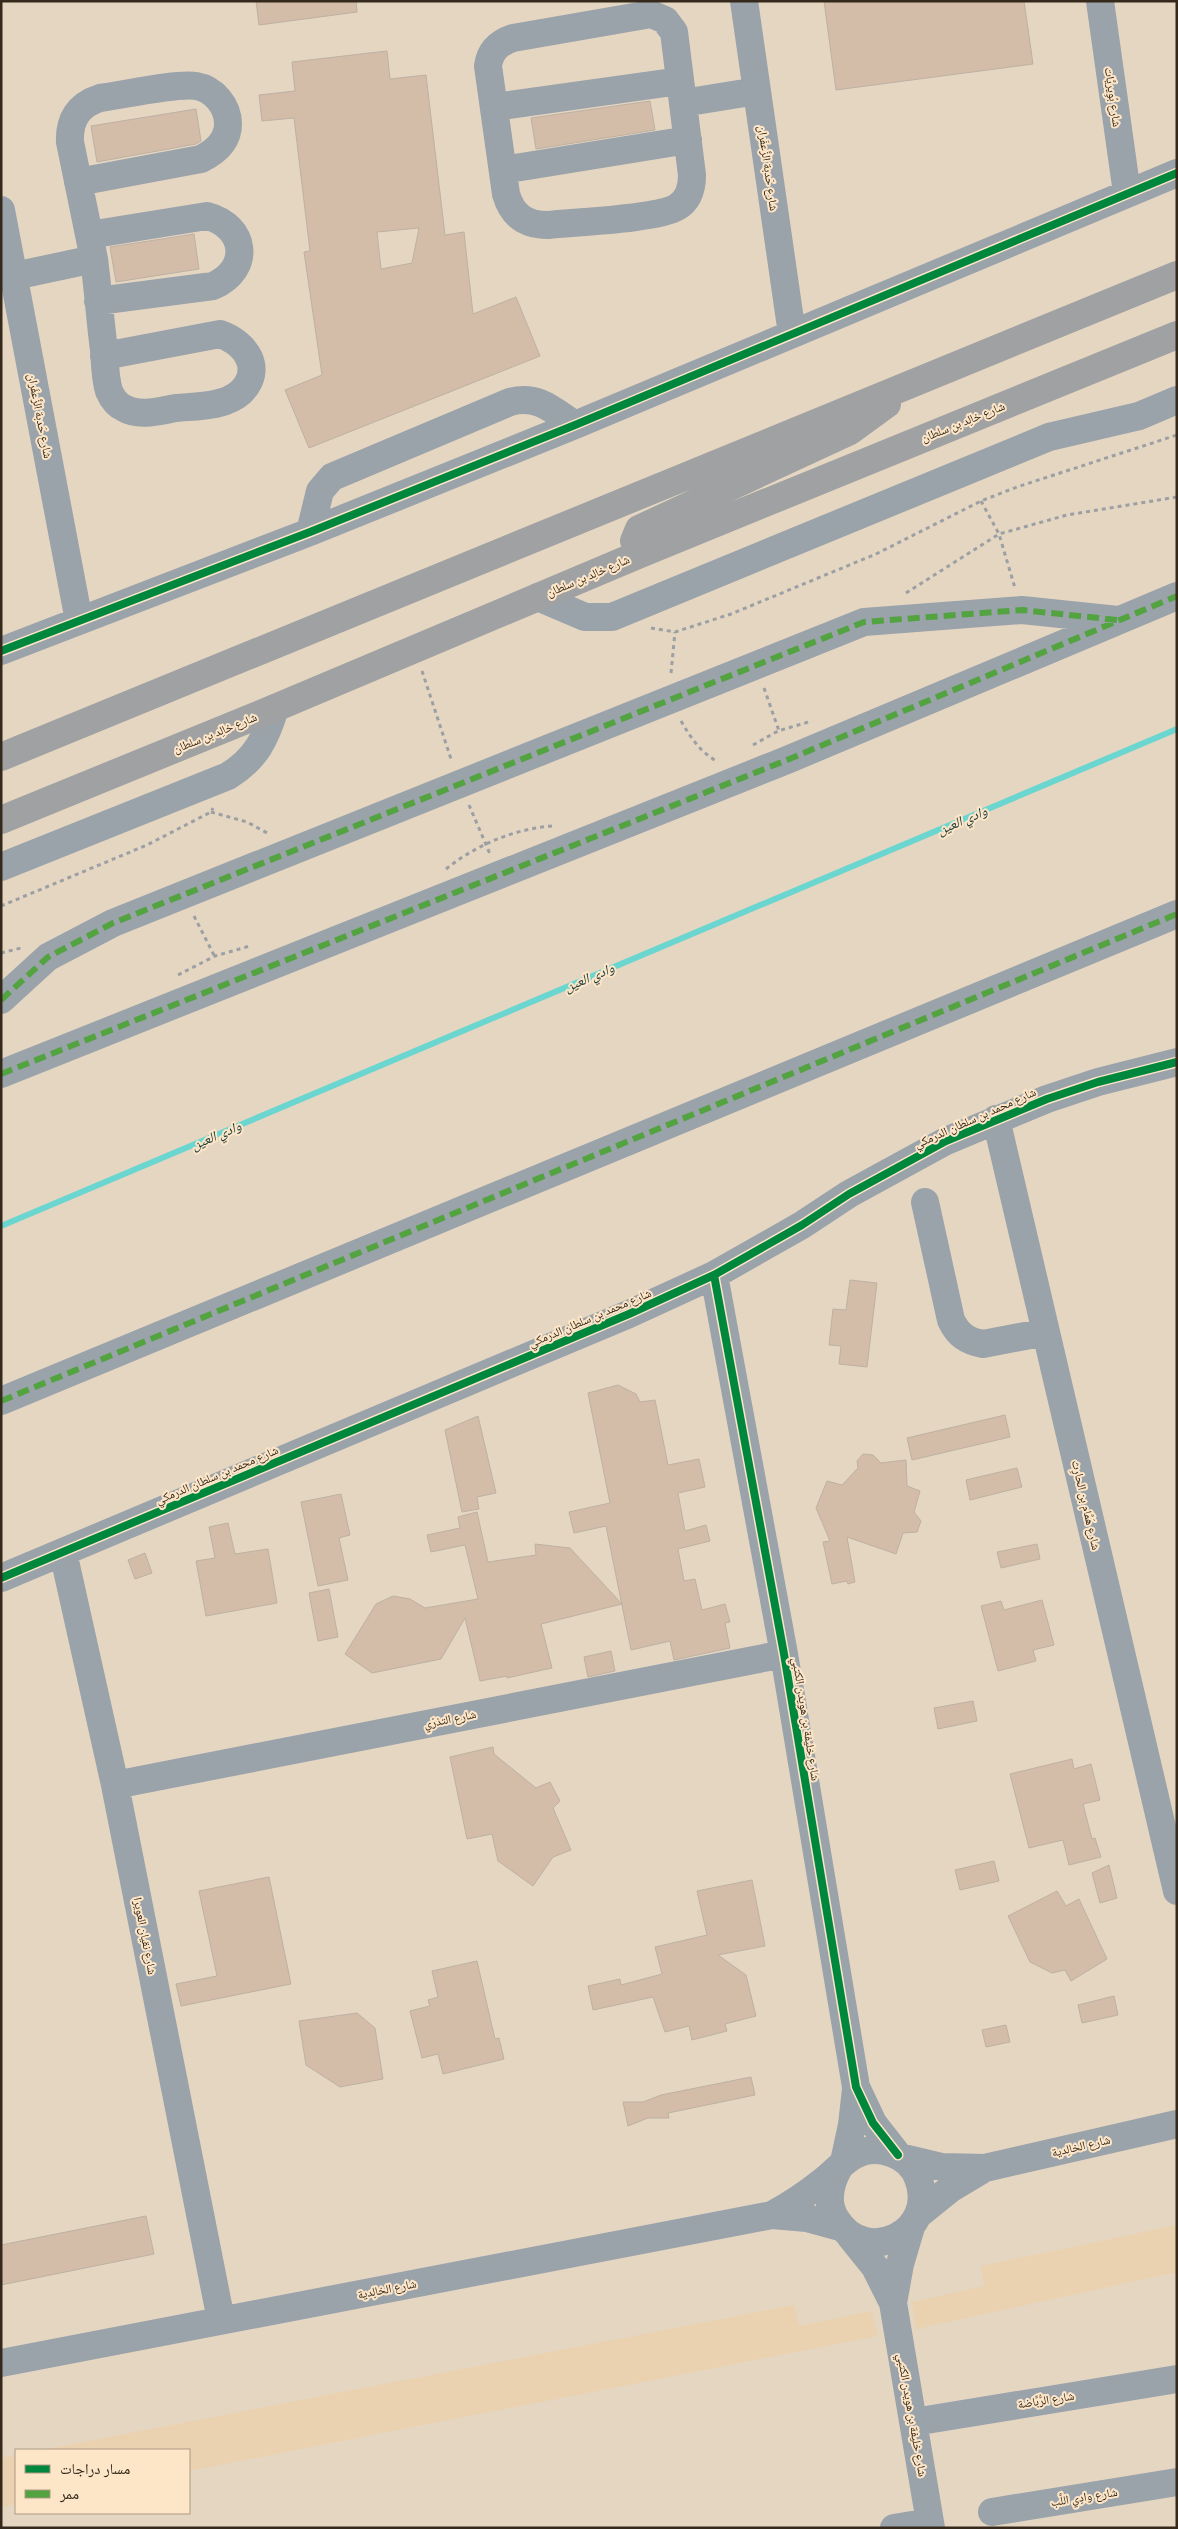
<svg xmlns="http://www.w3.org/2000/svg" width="1178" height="2529" viewBox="0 0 1178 2529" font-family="Overpass,'Noto Naskh Arabic',sans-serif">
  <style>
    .built { fill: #ead1b0 }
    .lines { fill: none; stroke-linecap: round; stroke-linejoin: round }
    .stream { stroke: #6bd6cf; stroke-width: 6 }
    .building { fill: #d3bca8; stroke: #beb1a3; fill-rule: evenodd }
    .path { stroke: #9c9fa3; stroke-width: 3; stroke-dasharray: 4 4; stroke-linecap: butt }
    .minor { stroke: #9aa2aa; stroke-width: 28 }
    .major { stroke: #9fa1a2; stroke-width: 28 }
    .quiet { stroke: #53a340; stroke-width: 6; stroke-dasharray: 12 6; stroke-linecap: butt }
    .cycleway-casing { stroke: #fde6c8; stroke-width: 11 }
    .cycleway { stroke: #00873e; stroke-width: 8 }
    .labels { text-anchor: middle; stroke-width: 4; stroke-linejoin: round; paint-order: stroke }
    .street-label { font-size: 12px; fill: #34291b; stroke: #fde6c8 }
    .water-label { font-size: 14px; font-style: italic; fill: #1b3b3a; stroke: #fde6c8 }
  </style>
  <rect width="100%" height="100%" fill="#e5d6c2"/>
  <!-- built -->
  <path class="built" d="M1177,2225V2272L916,2329L912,2302L984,2286L981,2266Z
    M794,2305L799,2326L871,2311L878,2336L189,2471V2450H42Z
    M16,2455V2504L1,2507V2458Z"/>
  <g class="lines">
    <!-- stream -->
    <path class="stream" d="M1,1226L1177,729"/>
  </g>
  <!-- building -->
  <path class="building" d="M256,1H356L357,12L259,25Z
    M824,1H1024L1033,64L836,90Z
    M387,51L390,79L426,75L445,235L464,232L473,314L516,297L540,356L309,448L285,390L322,375L304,252L310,251L294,118L262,121L259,95L295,91L292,62ZM419,228L412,263L381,269L377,232Z
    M650,101L655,130L536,149L531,118Z
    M196,109L201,141L196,144L97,162L91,126Z
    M194,234L199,269L116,282L110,247Z
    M850,1280L877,1283L867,1367L839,1364L841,1346L829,1345L833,1309L846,1310Z
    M618,1385L636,1394L640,1402L655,1400L668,1465L699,1459L705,1487L678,1493L685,1531L706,1525L710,1541L678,1549L684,1581L695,1579L702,1610L725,1604L730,1622L725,1623L730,1648L674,1660L670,1641L631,1650L606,1526L574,1533L569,1512L610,1503L588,1393Z
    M1005,1415L1010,1437L912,1460L907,1438Z
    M478,1416L496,1493L477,1497L479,1509L462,1512L445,1430Z
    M863,1454L873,1455L881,1463L906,1460L907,1486L920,1491L914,1512L921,1521L917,1532L903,1533L896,1554L847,1537L855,1582L848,1584L847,1581L832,1584L823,1542L830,1541L816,1508L827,1481L842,1485L858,1468L857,1461Z
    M1017,1468L1022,1487L970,1500L966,1480Z
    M341,1494L350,1535L339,1538L348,1580L318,1586L301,1502Z
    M477,1512L488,1562L536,1555L535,1544L570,1548L622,1604L541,1624L552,1668L507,1678V1676L480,1681L465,1618L441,1659L372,1673L345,1654L376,1604L393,1596L410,1599L425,1608L478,1599L465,1545L431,1552L427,1535L460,1528L458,1517Z
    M228,1523L235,1554L268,1549L277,1603L206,1616L196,1561L215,1558L209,1527Z
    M1037,1544L1040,1559L1001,1568L997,1552Z
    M145,1553L152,1573L135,1579L128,1560Z
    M329,1589L338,1637L318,1641L309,1593Z
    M1042,1600L1054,1645L1033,1650L1036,1661L998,1671L981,1606L1001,1601L1004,1610Z
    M611,1651L615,1671L588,1677L584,1657Z
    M973,1701L977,1721L938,1729L934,1708Z
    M493,1747L494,1754L536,1788L550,1782L560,1801L553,1808L571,1850L553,1857L533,1886L498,1861L492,1834L467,1839L450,1757Z
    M1072,1759L1074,1769L1091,1764L1100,1800L1083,1804L1092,1839L1095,1838L1101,1857L1069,1865L1063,1840L1029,1848L1010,1774Z
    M994,1861L999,1881L960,1890L955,1870Z
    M1109,1865L1117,1898L1100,1903L1092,1873Z
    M269,1877L291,1984L181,2006L176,1984L217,1976L199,1891Z
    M752,1880L765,1946L718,1955L746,1975L756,2016L725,2024L727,2031L692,2040L689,2026L665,2032L653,1997L593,2010L588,1986L620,1979L621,1985L662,1974L655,1947L707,1935L697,1891Z
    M1057,1891L1066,1906L1079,1899L1107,1959L1071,1981L1065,1970L1052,1973L1030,1962L1008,1916Z
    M477,1961L495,2039L499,2038L504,2059L443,2074L438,2054L422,2058L410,2011L430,2006L428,2000L438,1997L432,1971Z
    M1114,1996L1118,2015L1082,2023L1078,2005Z
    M357,2013L375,2028L383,2079L340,2087L306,2065L299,2021Z
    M1006,2025L1010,2042L986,2047L982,2030Z
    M751,2077L755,2095L668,2113L669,2118H648L628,2126L623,2102H643L661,2095Z
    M146,2216L154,2254L1,2285V2245Z"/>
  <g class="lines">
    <!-- path -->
    <path class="path" d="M981,501L999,534L1015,588
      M906,593L999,534L1067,515L1177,497
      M651,628L675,632L731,614L876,554L981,501L1017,487L1177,435
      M422,671L452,762
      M671,673L675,632
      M764,688L779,731
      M681,721C691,738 700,752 718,762
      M753,745L778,731L812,721
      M469,805L490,854
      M211,812L247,822L269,834
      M446,869C476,845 514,829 552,826
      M1,906L147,845L211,812L213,808
      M194,916L215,957
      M1,953L21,948
      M178,975L215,956L250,946"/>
    <!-- minor -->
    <path class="minor" d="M744,1L792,334
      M1100,1L1127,193
      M651,14L665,20L674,32L692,175C692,188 689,200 677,207C658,219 574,222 548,225C525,225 512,215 506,194L488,66C490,51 498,43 513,38Z
      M683,103L757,91
      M494,107L680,81
      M503,170L688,140
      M78,182L201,159C215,152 228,141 228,124C228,106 214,89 196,86C176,83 123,95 100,98C78,105 69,120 70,142L94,259C98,289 100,319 104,350C105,363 105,378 109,391C112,398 117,405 124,408C139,417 159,411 176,408C196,406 225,407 241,392C264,369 246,343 220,334L104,356
      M1,210L79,621
      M89,235L207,216C246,226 252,269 213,286L98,301
      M14,276L94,259
      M310,532L320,491L332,477L510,402C537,394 553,410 575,425
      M538,597L585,617H612L1049,437L1139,416L1177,400
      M1,651L310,532L575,425L1177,173
      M1,867L228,776C256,759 266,738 275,708
      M1,1000L48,957L113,923L864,622L1022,610L1118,620
      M1,1074L787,760L1177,596
      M996,1119L1177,1891
      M925,1202L951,1320C958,1335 967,1341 983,1344L1046,1332
      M714,1275L784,1654L856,2087L873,2123L898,2155
      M1,1401L1177,914
      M63,1552L115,1785L221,2320
      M1,1578L629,1314L714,1275L802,1225L849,1194L946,1141L1047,1099L1098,1082L1177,1062
      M115,1785L784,1654
      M900,2157L942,2167L985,2168L1177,2124
      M844,2162L852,2125L856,2089
      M919,2214L950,2189L985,2168
      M772,2215C790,2205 807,2194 823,2181C834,2173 843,2161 855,2155C877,2143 909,2154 918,2178C939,2232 866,2268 836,2219C825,2202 830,2183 840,2166
      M850,2236L875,2267L893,2303L931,2528
      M893,2303L900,2264L911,2227
      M1,2363L772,2215L807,2218L840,2227
      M914,2422L1177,2379
      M992,2512L1177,2482
      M894,2528L930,2522"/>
    <!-- major -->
    <path class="major" d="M640,554L634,541L639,529L850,431L887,404
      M1,757L1177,275
      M1,820L275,708L640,554L1177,335"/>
    <!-- quiet -->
    <path class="quiet" d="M1,1000L48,957L113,923L864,622L1022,610L1117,620
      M1,1074L787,760L1177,596
      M1,1401L1177,914"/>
    <!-- cycleway casing -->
    <g class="cycleway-casing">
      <path id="cycleway" d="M1,651L310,532L575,425L1177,173
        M714,1275L784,1654L856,2087L873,2123L898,2155
        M1,1578L629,1314L714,1275L802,1225L849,1194L946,1141L1047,1099L1098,1082L1177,1062"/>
    </g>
    <!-- cycleway -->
    <use href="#cycleway" class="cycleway"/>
  </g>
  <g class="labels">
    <!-- street labels -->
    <g class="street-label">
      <text transform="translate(1113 97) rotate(82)" y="4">شارع بُوِيريَّات</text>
      <text transform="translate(768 168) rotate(82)" y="4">شارع حَدبة الزَّعفَران</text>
      <text transform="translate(40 416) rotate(79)" y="4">شارع حَدبة الزَّعفَران</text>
      <text transform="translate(963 422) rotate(-22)" y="4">شارع خالِد بن سلطان</text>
      <text transform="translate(588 576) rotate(-23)" y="4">شارع خالِد بن سلطان</text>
      <text transform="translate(215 733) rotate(-22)" y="4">شارع خالِد بن سلطان</text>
      <text transform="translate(975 1118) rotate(-24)" y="4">شارع محمد بن سلطان الدرمكي</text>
      <text transform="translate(590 1318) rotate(-23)" y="4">شارع محمد بن سلطان الدرمكي</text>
      <text transform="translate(217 1475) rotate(-23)" y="4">شارع محمد بن سلطان الدرمكي</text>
      <text transform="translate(1086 1505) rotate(77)" y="4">شارع هَمَّام بن الحارِث</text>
      <text transform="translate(450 1719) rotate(-11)" y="4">شارع التذرّي</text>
      <text transform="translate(806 1719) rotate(81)" y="4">شارع خليفة بن هويدن الكتبي</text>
      <text transform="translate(145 1936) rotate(79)" y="4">شارع نقيان العويرا</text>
      <text transform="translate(1081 2146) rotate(-13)" y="4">شارع الخالِدية</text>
      <text transform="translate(387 2289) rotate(-11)" y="4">شارع الخالِدية</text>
      <text transform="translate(1046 2400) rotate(-9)" y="4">شارع الرُّبَّاضة</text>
      <text transform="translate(912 2415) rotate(80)" y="4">شارع خليفة بن هويدن الكتبي</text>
      <text transform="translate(1084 2497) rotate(-9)" y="4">شارع وادِي اللَّب</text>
    </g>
    <!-- water labels -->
    <g class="water-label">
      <text transform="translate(962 820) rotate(-23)" y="5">وادي العين</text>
      <text transform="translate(589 977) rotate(-23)" y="5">وادي العين</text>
      <text transform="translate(216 1135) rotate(-23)" y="5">وادي العين</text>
    </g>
  </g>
  <!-- border -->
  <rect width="1178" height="2529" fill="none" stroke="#34291b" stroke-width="5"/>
  <!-- legend -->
  <rect x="15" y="2449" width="175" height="65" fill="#fde6c8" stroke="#ad9a83"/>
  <rect x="25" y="2465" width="25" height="8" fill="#00873e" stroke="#ad9a83"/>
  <text x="60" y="2474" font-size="15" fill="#34291b">مسار دراجات</text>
  <rect x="25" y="2490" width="25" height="8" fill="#53a340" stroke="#ad9a83"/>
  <text x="60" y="2499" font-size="15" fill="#34291b">ممر</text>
</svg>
